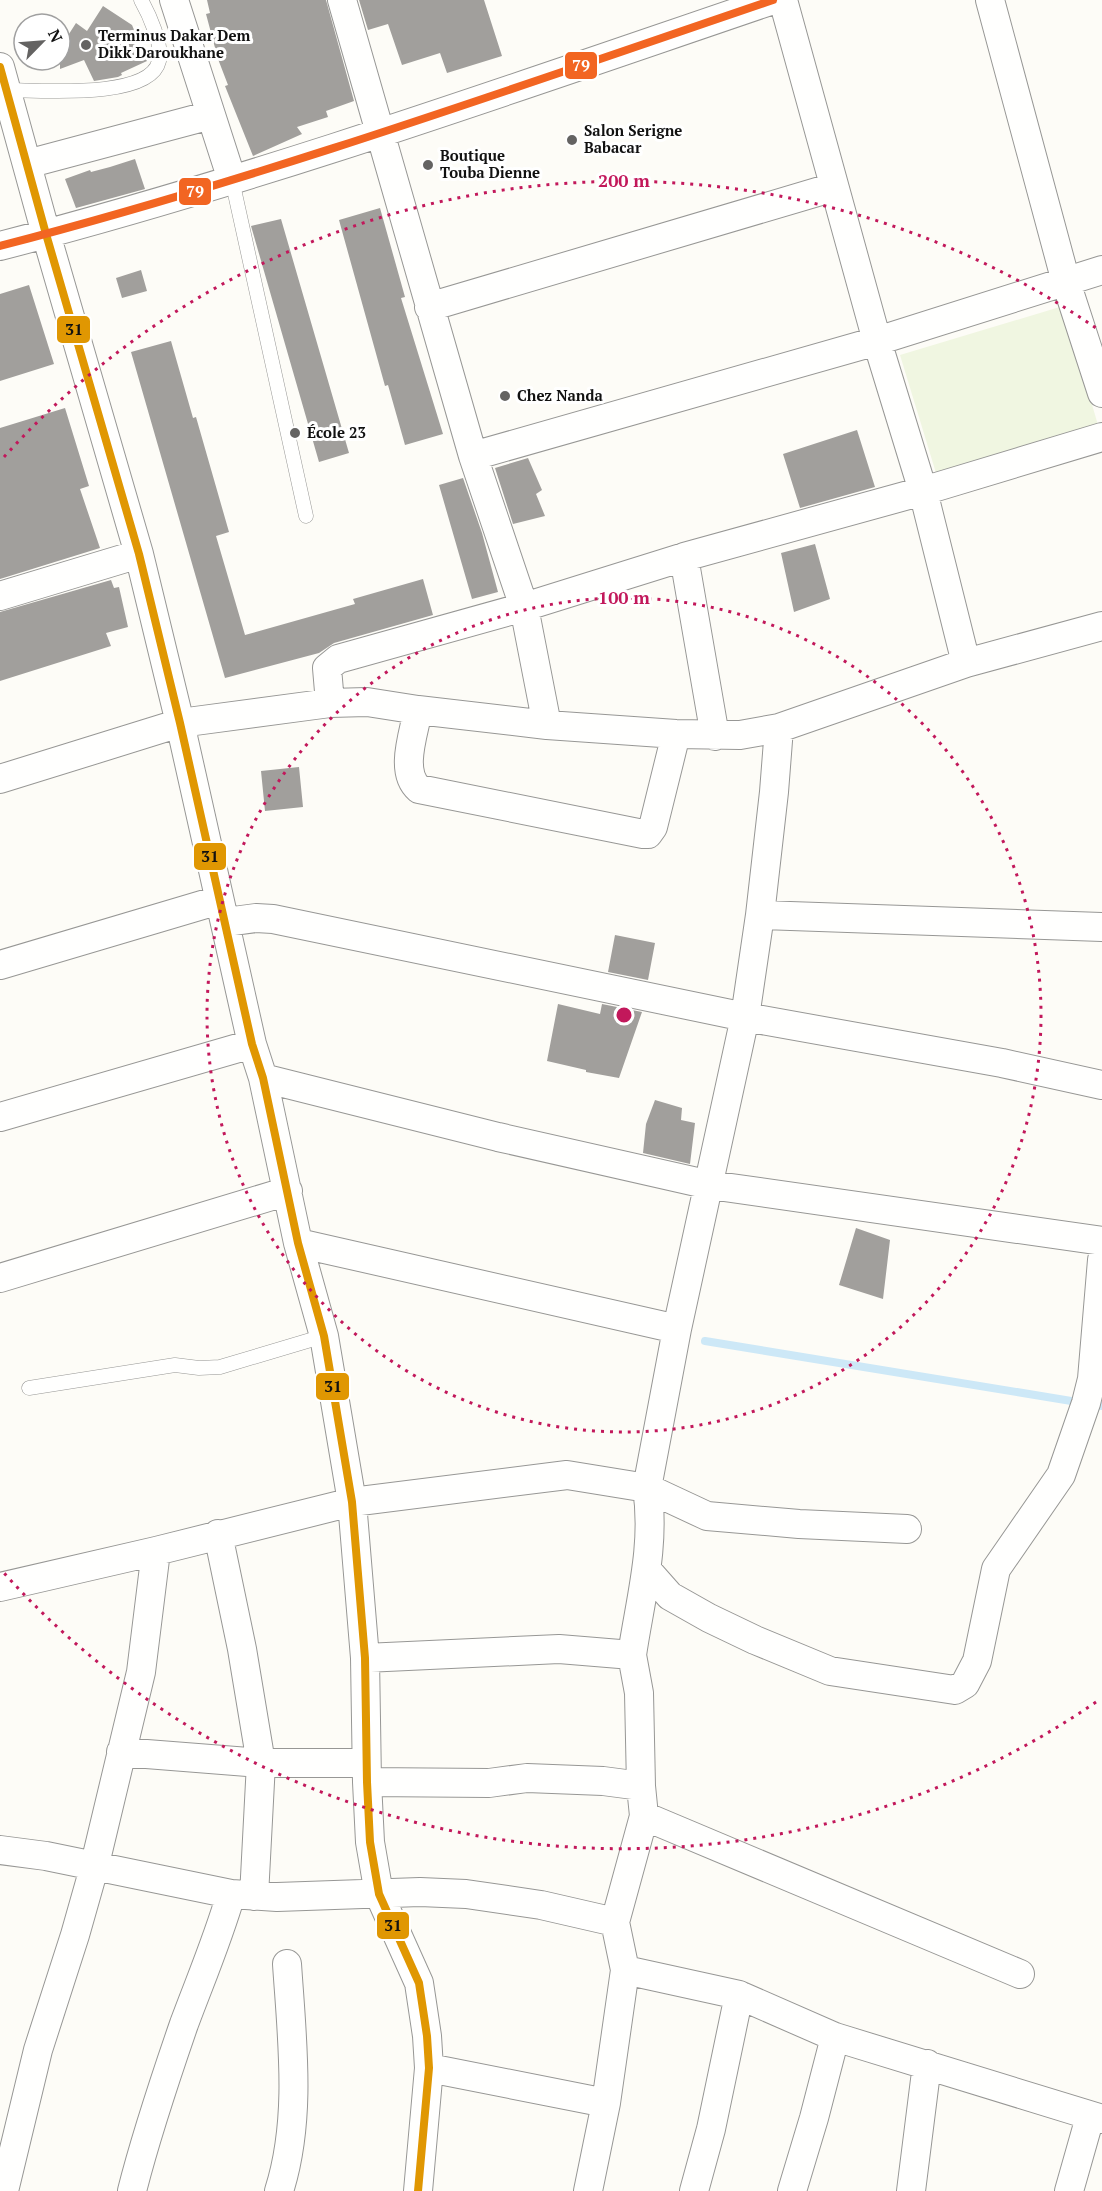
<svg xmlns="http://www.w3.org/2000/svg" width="1102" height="2191" viewBox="0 0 1102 2191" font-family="'PT Serif',serif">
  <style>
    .pitch { fill: #f0f6e1 }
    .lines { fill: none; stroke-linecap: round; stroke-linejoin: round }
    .stream { stroke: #cde8f7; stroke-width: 8 }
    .building { fill: #a19f9c }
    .service-casing { stroke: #979795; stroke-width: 15 }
    .minor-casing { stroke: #979795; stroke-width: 30 }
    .service { stroke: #fffffe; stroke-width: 14 }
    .minor { stroke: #fffffe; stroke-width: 28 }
    .bus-1-casing { stroke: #fff; stroke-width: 12 }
    .bus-2-casing { stroke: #fff; stroke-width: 12 }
    .bus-1 { stroke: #e09702; stroke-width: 8 }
    .bus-2 { stroke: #f26522; stroke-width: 8 }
    .ring { fill: none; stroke: #c2185b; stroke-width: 3; stroke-dasharray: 3 6 }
    .poi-dot { fill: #646362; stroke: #fff; stroke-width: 2 }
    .labels { text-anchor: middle; stroke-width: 6; stroke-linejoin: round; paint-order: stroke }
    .poi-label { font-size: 15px; font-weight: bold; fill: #111; stroke: #fff; text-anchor: start }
    .centre { fill: #c2185b; stroke: #fff; stroke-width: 3 }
    .ring-label { font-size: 18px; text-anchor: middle; font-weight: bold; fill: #c2185b; stroke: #fff; stroke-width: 6; stroke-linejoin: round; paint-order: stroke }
    .line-badge { stroke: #fff; stroke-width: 2 }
    .badge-label { font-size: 16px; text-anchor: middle; font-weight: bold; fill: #fff }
    .pale-badge-label { font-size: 16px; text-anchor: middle; font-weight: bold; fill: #111 }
  </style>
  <rect width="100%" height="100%" fill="#fdfcf7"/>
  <!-- pitch -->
  <path class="pitch" d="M1063,306L1098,425L936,473L900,355Z"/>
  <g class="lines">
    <!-- stream -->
    <path class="stream" d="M705,1341L1102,1406"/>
  </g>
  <!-- building -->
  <path class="building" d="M207,0H326L354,101L326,111L328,117L297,127L302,134L253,156L225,86L228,85L218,59L206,14L210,13Z
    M359,0H484L502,56L447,73L440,53L402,65L388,24L368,30Z
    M103,6L132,25L147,61L121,73L122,75L118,77L94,81L84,60L60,69V48L76,23L87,31Z
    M135,159L145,189L76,208L65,179L90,170L91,172L110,167Z
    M380,208L405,297L401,298L443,434L405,445L388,385L385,386L339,220Z
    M281,219L349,453L319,462L251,226Z
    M141,270L147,291L122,298L116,278Z
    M29,285L54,364L0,381V294Z
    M171,341L193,418L196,417L229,532L216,536L245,635L355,604L353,599L423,579L433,615L334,643L319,653L225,678L131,352Z
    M65,408L89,486L80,489L100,548L0,579V428Z
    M857,430L875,487L800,508L783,454Z
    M528,458L542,490L536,494L545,516L513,524L495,468Z
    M463,478L482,533L498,592L472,599L439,485Z
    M815,544L830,599L794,612L781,553Z
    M111,580L114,588L119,587L128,627L106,633L111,646L0,681V612Z
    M299,767L303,807L265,811L261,771Z
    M615,935L655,943L648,980L608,972Z
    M558,1004L600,1014L602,1004L642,1012L619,1078L586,1072V1070L547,1061Z
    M655,1100L682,1108L681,1120L695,1123L690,1164L643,1153L646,1124Z
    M856,1228L890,1240L883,1299L839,1285Z"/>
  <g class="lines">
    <!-- service casing -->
    <g class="service-casing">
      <path id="service" d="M7,90C38,90 150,100 159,61C163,45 149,14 141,0
        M232,180L306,516
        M29,1388L175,1365L199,1368L220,1367L324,1336"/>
    </g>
    <!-- minor casing -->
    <g class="minor-casing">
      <path id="minor" d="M174,0L232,180
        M342,0L473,456L524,607L547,725
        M783,0L877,341L923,491L966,663
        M990,0L1066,282L1102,393
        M0,67L46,234L139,554L180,723L252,1044L263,1078L298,1243L324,1336L352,1502L365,1658L367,1782L370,1842L379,1894L419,1983L427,2036L429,2068L418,2191
        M27,164L211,115
        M0,246C262,178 517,87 773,0
        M429,307L834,187
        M473,456L877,341L1102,270
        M684,557L715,736
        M0,596L139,554
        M330,703L327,668L338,659L524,607L684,557L923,491L1102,437
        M418,710C414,733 399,772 419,789L643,834H648L653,827L676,734
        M0,779L180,723L330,703L367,702L418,710L547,725L676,734L740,735L779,728L966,663L1102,626
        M760,915L1102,927
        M226,922L256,918L273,919L745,1017L1002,1063L1102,1085
        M0,965L219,900
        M263,1078L498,1137L710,1185L1102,1241
        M0,1117L252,1044
        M298,1243L677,1329
        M0,1278L288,1191
        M218,1534L242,1649L261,1763L254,1896
        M647,1570L670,1596L709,1618L755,1640L830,1671L955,1690L965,1684L977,1661L996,1569L1061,1475L1086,1403L1092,1379L1102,1260
        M0,1587L156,1551L352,1502L567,1475L647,1488L707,1516L799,1524L907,1529
        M632,1655C640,1600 656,1545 647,1488L677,1329L745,1017L760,915L774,792L779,728
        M365,1658L559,1649L632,1655L639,1693L641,1786L644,1816L615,1922L625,1970L739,1995L835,2037L1102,2119
        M121,1752L261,1763H366
        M367,1782L489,1783L527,1778L603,1781L641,1786
        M644,1816L1020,1974
        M0,1850L46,1856L231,1894L277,1897L420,1892L466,1894L541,1905L615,1922
        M429,2068L606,2103
        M4,2191L38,2050L75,1935L94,1868L141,1672L156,1551
        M132,2191C146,2135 165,2079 184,2024C200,1981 218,1939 231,1894
        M279,2191C302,2119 292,2039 287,1964
        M588,2191L606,2103L625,1970
        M694,2191L711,2129L739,1995
        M792,2191L814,2118L835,2037
        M911,2191L927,2064
        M1069,2191L1090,2117"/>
    </g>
    <!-- service -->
    <use href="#service" class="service"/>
    <!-- minor -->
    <use href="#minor" class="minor"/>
    <!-- bus-1 casing -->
    <g class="bus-1-casing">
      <path id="bus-1" d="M0,67L46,234L139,554L180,723L252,1044L263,1078L298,1243L324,1336L352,1502L365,1658L367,1782L370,1842L379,1894L419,1983L427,2036L429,2068L418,2191"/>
    </g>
    <!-- bus-2 casing -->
    <g class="bus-2-casing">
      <path id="bus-2" d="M0,246C262,178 517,87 773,0"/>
    </g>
    <!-- bus-1 -->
    <use href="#bus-1" class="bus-1"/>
    <!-- bus-2 -->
    <use href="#bus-2" class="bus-2"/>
  </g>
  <!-- distance rings -->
  <g class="ring">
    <circle cx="624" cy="1015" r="417"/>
    <path d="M1096 1702A834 834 0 0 1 4 1573M4 457A834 834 0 0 1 1096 328"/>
  </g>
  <!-- markers -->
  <g class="poi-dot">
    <circle cx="86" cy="45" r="6"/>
    <circle cx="572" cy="140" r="6"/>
    <circle cx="428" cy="165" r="6"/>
    <circle cx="505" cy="396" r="6"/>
    <circle cx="295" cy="433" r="6"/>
  </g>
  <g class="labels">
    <!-- poi labels -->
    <g class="poi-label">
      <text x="98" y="41">Terminus Dakar Dem<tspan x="98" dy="17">Dikk Daroukhane</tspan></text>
      <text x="584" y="136">Salon Serigne<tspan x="584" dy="17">Babacar</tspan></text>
      <text x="440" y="161">Boutique<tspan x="440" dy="17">Touba Dienne</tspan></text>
      <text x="517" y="401">Chez Nanda</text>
      <text x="307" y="438">École 23</text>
    </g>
  </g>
  <circle cx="624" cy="1015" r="9" class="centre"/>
  <g class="ring-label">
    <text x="624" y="187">200 m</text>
    <text x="624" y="604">100 m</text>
  </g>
  <g class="line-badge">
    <rect x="564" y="51" width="34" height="29" rx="6" fill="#f26522"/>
    <rect x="178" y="177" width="34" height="29" rx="6" fill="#f26522"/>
    <rect x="56" y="315" width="35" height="29" rx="6" fill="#e09702"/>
    <rect x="193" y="842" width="34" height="29" rx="6" fill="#e09702"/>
    <rect x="315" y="1372" width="35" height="29" rx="6" fill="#e09702"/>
    <rect x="376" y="1911" width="34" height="29" rx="6" fill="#e09702"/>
  </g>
  <g class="badge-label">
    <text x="581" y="71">79</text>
    <text x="195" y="197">79</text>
  </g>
  <g class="pale-badge-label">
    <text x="74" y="335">31</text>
    <text x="210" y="862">31</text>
    <text x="333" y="1392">31</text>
    <text x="393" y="1931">31</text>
  </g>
  <!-- north arrow -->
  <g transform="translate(42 42) rotate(65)"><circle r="28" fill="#ffffff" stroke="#a0a0a0" stroke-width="1.5"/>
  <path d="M0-4.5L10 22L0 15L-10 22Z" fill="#646362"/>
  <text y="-9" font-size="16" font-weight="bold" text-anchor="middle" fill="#111111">N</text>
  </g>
</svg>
